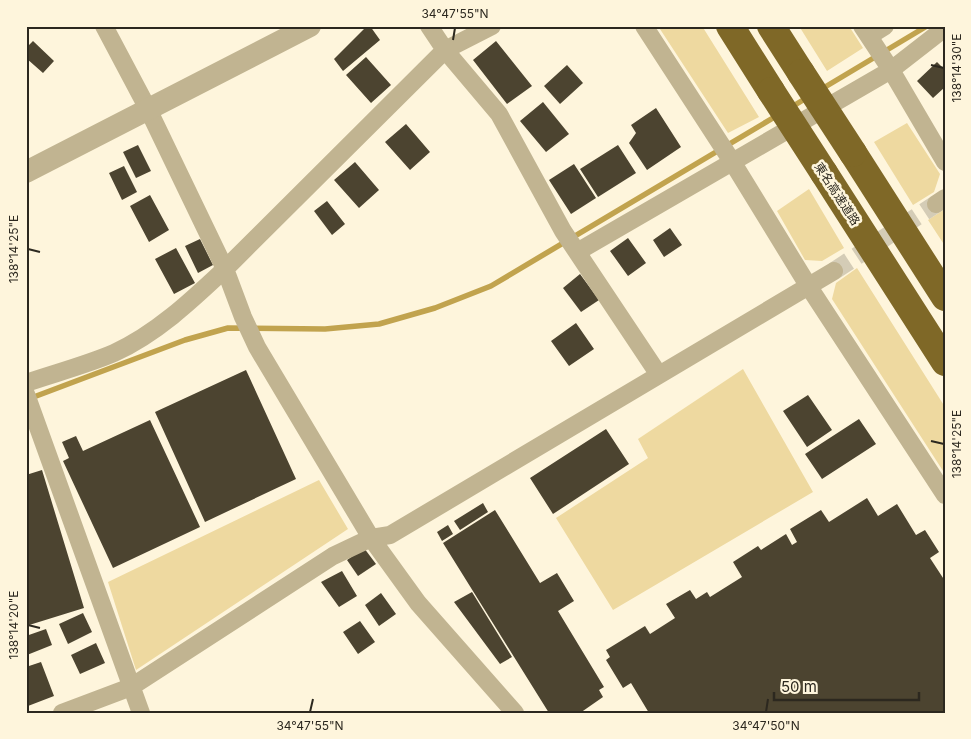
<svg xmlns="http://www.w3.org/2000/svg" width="971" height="739" viewBox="0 0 971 739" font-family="Inter,'Noto Sans JP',sans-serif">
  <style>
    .green { fill: #eed9a0 }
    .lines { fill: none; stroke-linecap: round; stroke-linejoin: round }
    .stream { stroke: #c1a34e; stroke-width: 5.5 }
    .building { fill: #4c4430 }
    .minor-tunnel { stroke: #d4ccb6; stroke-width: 18; stroke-dasharray: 18 9; stroke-linecap: butt }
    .minor { stroke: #c1b491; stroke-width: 18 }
    .tertiary { stroke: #c1b491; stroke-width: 22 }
    .motorway { stroke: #7f6827; stroke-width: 28 }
    .motorway-bridge { stroke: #7f6827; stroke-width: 28 }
    .ticks { fill: none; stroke: #2c281f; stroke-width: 2 }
    .labels { text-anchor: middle; stroke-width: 5; stroke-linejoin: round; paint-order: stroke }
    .street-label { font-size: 12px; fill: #2c281f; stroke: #fef5dc }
    .neatline { fill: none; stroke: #2c281f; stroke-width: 2 }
    .ticks-label { font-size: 12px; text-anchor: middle; fill: #2c281f }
  </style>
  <rect width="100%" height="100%" fill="#fef5dc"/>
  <!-- green -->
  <path class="green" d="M658,26H702L759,117L728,133Z
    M799,26H849L863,48L827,71Z
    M907,123L940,174L934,192L913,205L874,142Z
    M809,189L844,248L822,261L805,260L777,211Z
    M945,209V246L928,220Z
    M857,268L945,407V474L832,299L836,283Z
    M743,369L813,492L613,610L556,518L648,458L638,439Z
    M319,480L348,529L136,670L108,582Z"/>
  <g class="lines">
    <!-- stream -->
    <path class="stream" d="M820,90L927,26
      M790,108L808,97
      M31,398L185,340L228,328L325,329L379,324L435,308L491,286L778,115"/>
  </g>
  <!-- building -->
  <path class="building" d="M367,26H370L380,40L343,71L334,59Z
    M33,41L54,61L43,73L26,58V48Z
    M496,41L532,86L507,104L473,60Z
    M366,57L391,85L371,103L346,75Z
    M937,62L945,70V87L933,98L917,81Z
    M567,65L583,83L560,104L544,86Z
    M543,102L569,134L546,152L520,121Z
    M656,108L681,147L647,170L629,143L636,133L631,125Z
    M406,124L430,152L410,170L385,142Z
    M138,145L151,171L136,178L123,152Z
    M618,145L636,173L598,197L580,169Z
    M355,162L379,190L359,208L334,180Z
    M574,164L596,198L571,214L549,180Z
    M124,166L137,192L122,200L109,173Z
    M150,195L169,230L149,242L130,206Z
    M327,201L345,224L332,235L314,211Z
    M670,228L682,245L664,257L653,240Z
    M628,238L646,263L628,276L610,251Z
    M200,239L213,265L198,273L185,246Z
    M176,248L195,283L174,294L155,259Z
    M580,274L599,300L581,312L563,288Z
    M576,323L594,349L569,366L551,341Z
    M246,370L296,479L205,522L155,412Z
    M808,395L832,430L807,447L783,411Z
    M859,419L876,444L822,479L805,454Z
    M150,420L200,527L113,568L63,461L69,458L62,442L76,436L83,451Z
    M606,429L629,464L553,514L530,478Z
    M42,470L84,608L26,626V475Z
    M867,498L878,516L897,504L916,535L925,530L939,552L930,558L945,581V713H649L631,683L623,688L606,660L610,657L606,650L645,626L650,634L675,618L666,604L690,590L696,599L707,592L710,597L742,577L733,562L758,546L761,550L786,534L792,545L797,542L790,529L821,510L829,522Z
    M483,503L488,512L460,530L454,521Z
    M495,510L540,583L557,573L574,601L558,611L604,687L599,690L603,697L580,713H549L443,543Z
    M448,525L453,534L442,541L437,532Z
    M364,548L376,564L358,576L347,560Z
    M342,571L357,596L339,607L321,582Z
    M472,592L512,657L500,664L454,602Z
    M381,593L396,614L379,626L365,605Z
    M83,613L92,632L68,644L59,624Z
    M360,621L375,642L358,654L343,632Z
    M46,629L52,645L27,655L26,636Z
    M96,643L105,663L80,674L71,655Z
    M41,662L54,696L28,706L26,701V667Z"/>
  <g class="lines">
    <!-- minor-tunnel -->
    <path class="minor-tunnel" d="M834,271L936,204"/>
    <!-- minor -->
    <path class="minor" d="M104,26L148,109L225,269L243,317L257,347L371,538L418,603L515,713
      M429,26L445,50L499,114L563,231L659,375
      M644,26L733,163L809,287L945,495
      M862,26L891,70L945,162
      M869,36L885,26
      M936,204L945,198
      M577,252L891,70L945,28
      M26,383C55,373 86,365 114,353C156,334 192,300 225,269L445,50L492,26
      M26,394L141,713
      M62,713L131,687L333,556L371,538L390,535L834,271"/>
    <!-- tertiary -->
    <path class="tertiary" d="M26,172L310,26"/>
    <!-- motorway -->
    <path class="motorway" d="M730,26L771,91
      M771,26L801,73
      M853,153L945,297
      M824,173L945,362"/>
    <!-- motorway-bridge -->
    <path class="motorway-bridge" d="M801,73L853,153
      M771,91L824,173"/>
  </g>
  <!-- ticks -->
  <path class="ticks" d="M453,40L455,28M931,65L944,68M28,249L40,252M931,441L944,444M28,625L40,628M310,712L313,699M766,712L768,699"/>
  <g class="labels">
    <!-- street labels -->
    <g class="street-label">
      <text transform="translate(837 194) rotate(57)" y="4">東名高速道路</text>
    </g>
  </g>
  <!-- border -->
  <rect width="971" height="739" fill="none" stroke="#fef5dc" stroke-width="55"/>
  <!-- scale -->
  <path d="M774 692v8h145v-8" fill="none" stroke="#2c281f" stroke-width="2.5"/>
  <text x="781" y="692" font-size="15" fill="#2c281f" stroke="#fef5dc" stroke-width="4" paint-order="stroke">50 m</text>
  <rect x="28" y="28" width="916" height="684" class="neatline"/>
  <g class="ticks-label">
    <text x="455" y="18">34°47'55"N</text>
    <text transform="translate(957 68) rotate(-90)" y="4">138°14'30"E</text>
    <text transform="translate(14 249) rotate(-90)" y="4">138°14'25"E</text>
    <text transform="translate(957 444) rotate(-90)" y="4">138°14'25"E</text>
    <text transform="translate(14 625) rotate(-90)" y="4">138°14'20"E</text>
    <text x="310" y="730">34°47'55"N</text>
    <text x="766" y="730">34°47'50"N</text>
  </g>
</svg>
